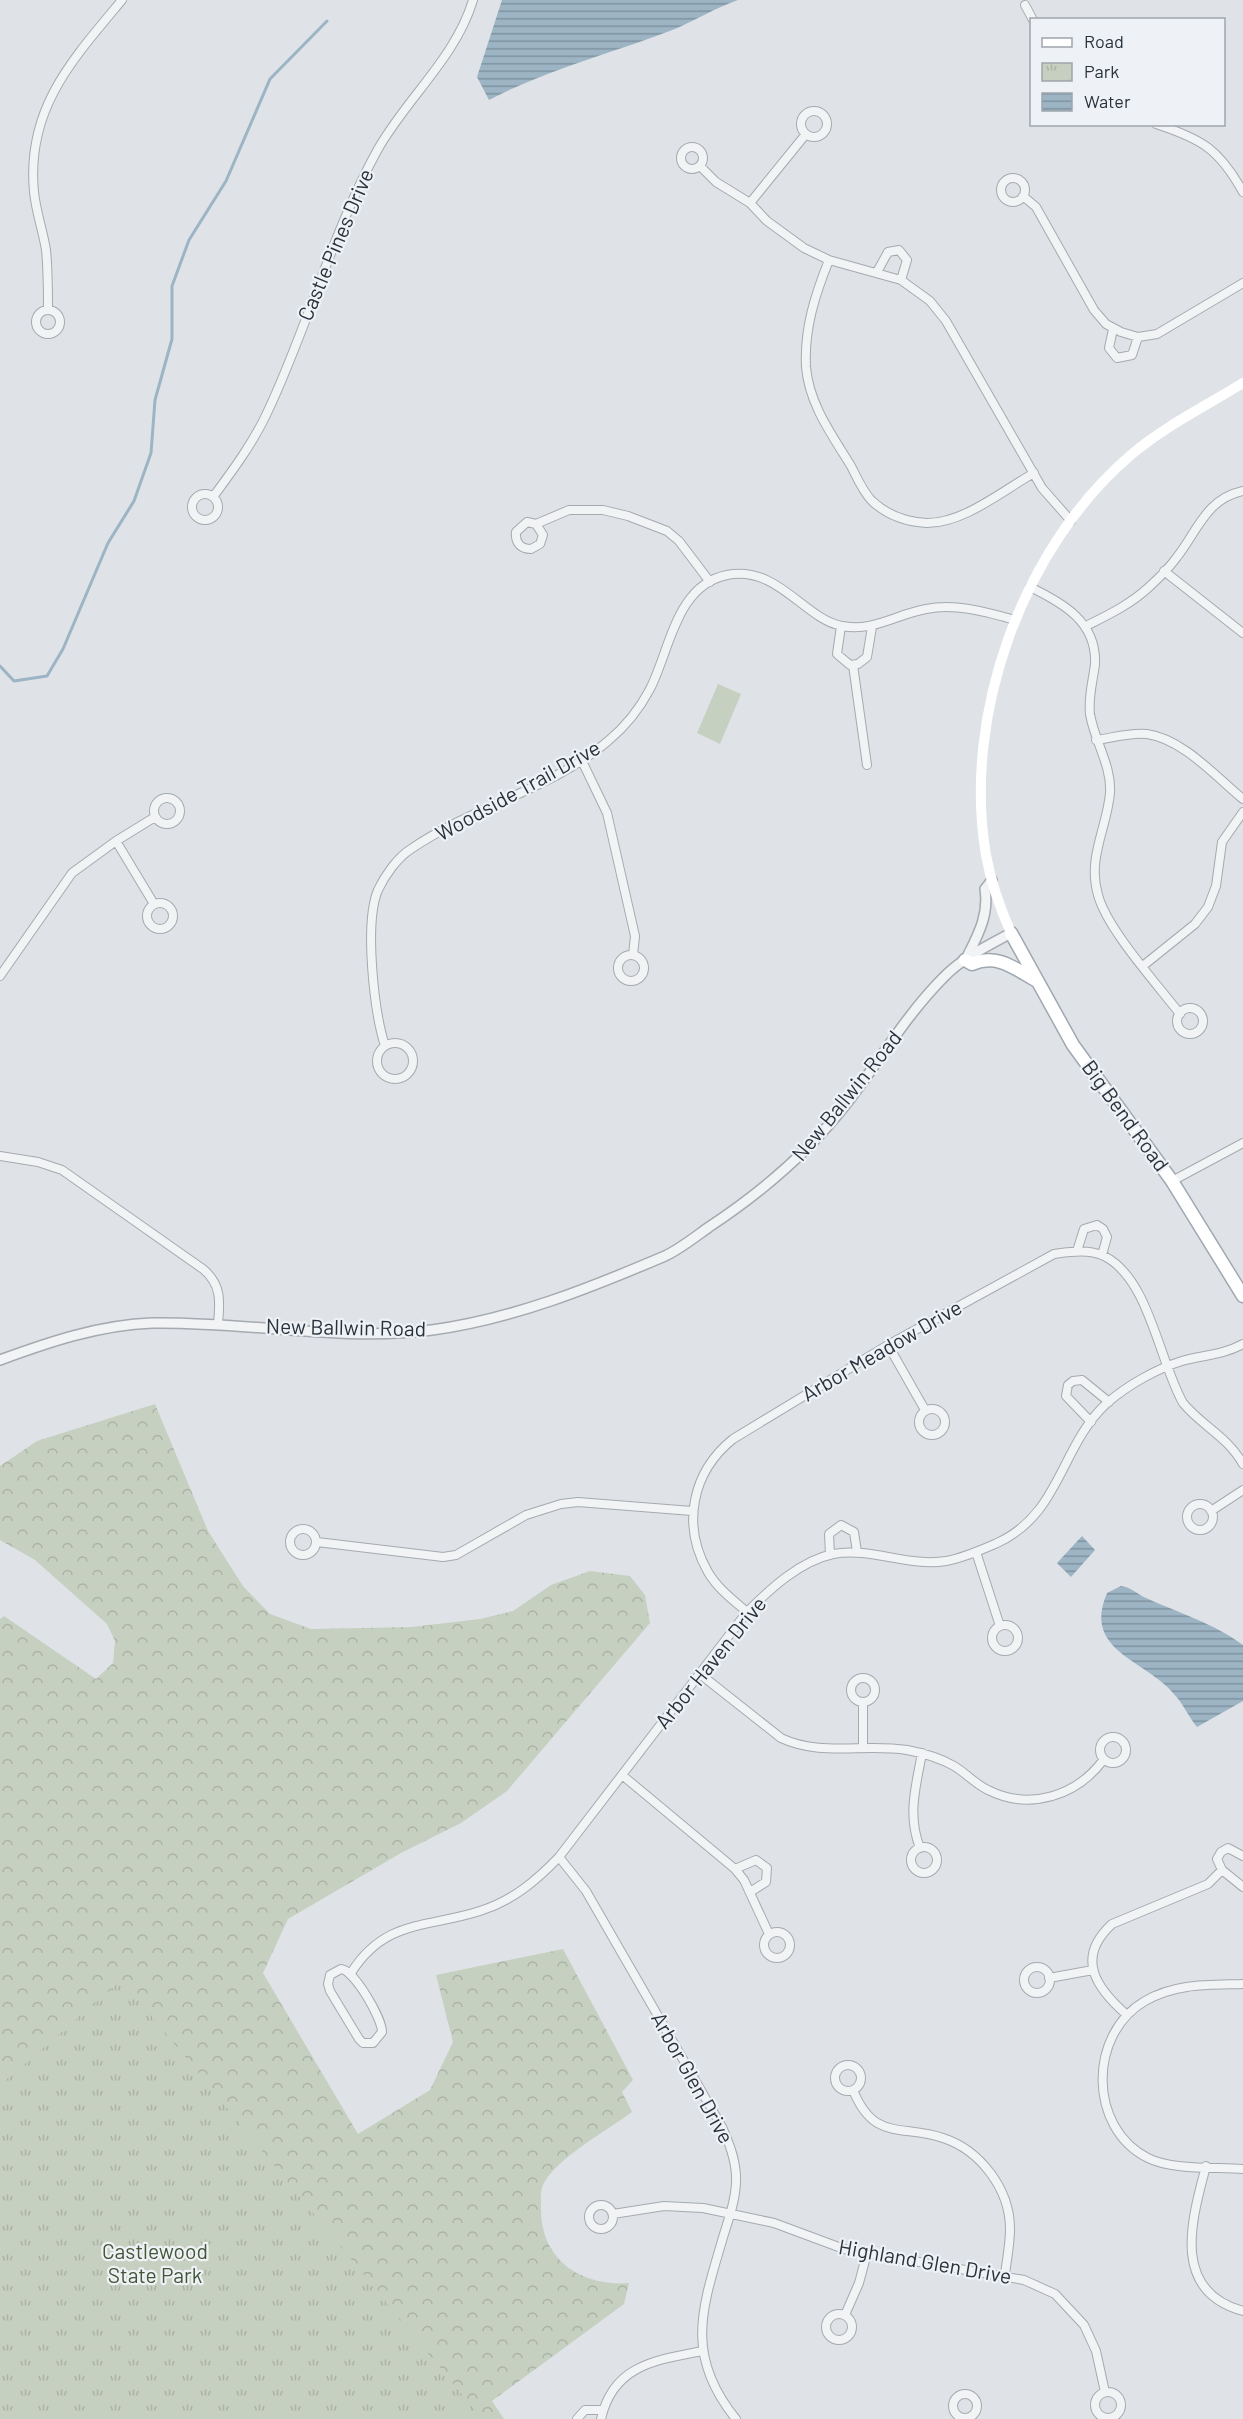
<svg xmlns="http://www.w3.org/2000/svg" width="1243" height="2419" viewBox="0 0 1243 2419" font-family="Barlow,sans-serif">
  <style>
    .grass { fill: #c6d0c0 }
    .forest { fill: url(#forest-crowns) }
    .park { fill: url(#park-tufts) }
    .water { fill: url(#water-rules) }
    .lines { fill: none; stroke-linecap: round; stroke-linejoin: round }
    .stream { stroke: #9cb4c4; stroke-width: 3 }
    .minor-casing { stroke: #a5aab0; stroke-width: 10 }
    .tertiary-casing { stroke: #a5aab0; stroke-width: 12 }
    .primary-casing { stroke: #9fa8b1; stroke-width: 15 }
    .minor { stroke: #f1f3f5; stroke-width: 8 }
    .tertiary { stroke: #f1f3f5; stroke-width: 9 }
    .secondary { stroke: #fff; stroke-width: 10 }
    .primary { stroke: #fff; stroke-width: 12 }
    .labels { text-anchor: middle; stroke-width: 4.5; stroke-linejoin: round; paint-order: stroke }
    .street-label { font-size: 21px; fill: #29323c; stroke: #eef1f5 }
    .park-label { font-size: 21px; fill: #415737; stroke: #eef1f5 }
  </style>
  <defs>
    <pattern id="forest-crowns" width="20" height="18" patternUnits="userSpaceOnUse" patternTransform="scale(1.5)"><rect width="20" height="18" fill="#c6d0c0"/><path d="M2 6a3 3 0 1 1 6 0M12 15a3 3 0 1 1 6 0" fill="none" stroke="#aab3a6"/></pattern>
    <pattern id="park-tufts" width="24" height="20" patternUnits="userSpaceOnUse" patternTransform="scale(1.5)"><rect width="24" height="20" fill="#c6d0c0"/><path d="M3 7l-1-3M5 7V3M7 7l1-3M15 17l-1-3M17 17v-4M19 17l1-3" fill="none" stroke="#aab3a6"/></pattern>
    <pattern id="water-rules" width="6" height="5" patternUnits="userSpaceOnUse" patternTransform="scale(1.5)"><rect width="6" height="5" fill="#9cb4c4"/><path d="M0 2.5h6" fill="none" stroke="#7f93a0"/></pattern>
  </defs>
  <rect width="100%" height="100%" fill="#dfe3e7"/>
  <!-- grass -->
  <path class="grass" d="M718,684L741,694L720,744L697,733Z"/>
  <!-- forest -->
  <path class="forest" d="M155,1404L208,1531L243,1586L270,1614L311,1629L412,1627L480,1619L513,1611L551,1585L590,1571L630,1576L645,1595L650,1623L507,1791L461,1823L401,1853L288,1919L263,1973L358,2134L430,2090L453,2042L436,1975L563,1949L633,2080L622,2092L632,2112C608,2130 556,2158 543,2185C540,2191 541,2201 541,2208C540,2259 580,2287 629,2283L624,2304L492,2401L504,2419H0V1619L4,1616L96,1679L113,1663L115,1641L107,1624L35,1560L0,1540V1466L37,1441Z"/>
  <!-- park -->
  <path class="park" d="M122,1980L482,2419H0V2085Z"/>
  <!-- water -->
  <path class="water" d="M502,0H738C715,8 696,20 675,29C613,53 548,69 489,100L477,77Z
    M1082,1536L1095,1550L1071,1577L1057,1563Z
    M1121,1586C1131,1587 1137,1594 1146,1598C1179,1613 1213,1623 1243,1645V1701L1197,1727C1188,1716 1183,1703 1173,1693C1145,1660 1082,1651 1107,1593Z"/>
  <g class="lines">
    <!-- stream -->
    <path class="stream" d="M0,666L14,681L47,676L63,649L108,543L134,501L151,453L155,400L172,339V286L189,240L226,181L270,79L327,21"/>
    <!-- minor casing -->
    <g class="minor-casing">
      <path id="minor" d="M1025,5L1033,20
        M801 124a13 13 0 1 1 26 0a13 13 0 1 1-26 0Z
        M1156,124C1202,139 1219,149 1243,192
        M681 158a11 11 0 1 1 22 0a11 11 0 1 1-22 0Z
        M700,166L716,182L750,203L767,221L804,248L829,260L901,280L930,301L946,321L1042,488L1071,521
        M1001 190a12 12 0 1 1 24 0a12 12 0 1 1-24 0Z
        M1023,196L1036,207L1094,310L1106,324L1121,332L1138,337L1157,334L1243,283
        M750,203L806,134
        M829,260C815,295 804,329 806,367C809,404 832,435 851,466C857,478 863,492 872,501C887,515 907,522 927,523C964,523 1002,491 1034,473
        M877,272L888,252L899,250L907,260L901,280
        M36 322a12 12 0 1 1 24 0a12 12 0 1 1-24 0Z
        M48,310C48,290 48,270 46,250C43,231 36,212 34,192C26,109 72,60 122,0
        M1113,329L1109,348L1117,358L1132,355L1138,337
        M192 507a13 13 0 1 1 26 0a13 13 0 1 1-26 0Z
        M213,497C233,470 253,443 267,413C308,327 332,232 378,149C407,98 456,57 473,0
        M536,524L543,535L540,544L531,549C520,549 515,542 516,532L527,522L536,524L569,510H603L628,516L667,531L679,541L710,582
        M1164,571L1243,633
        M1030,587C1063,603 1097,622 1095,664C1093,681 1088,697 1090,714C1094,740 1112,766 1110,793C1107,828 1087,858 1098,895C1107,929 1157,984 1180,1014
        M841,626L837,654L850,665L858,664L867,657L872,627
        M1086,626C1108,615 1131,604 1149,587C1159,578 1169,568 1177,557C1198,530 1206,499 1243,491
        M853,665L867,765
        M1096,740C1112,738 1130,732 1147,734C1183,739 1216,777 1243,799
        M582,761L607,813L635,936L633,955
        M154 811a13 13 0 1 1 26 0a13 13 0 1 1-26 0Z
        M116,841L154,904
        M147 916a13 13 0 1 1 26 0a13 13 0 1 1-26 0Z
        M618 968a13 13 0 1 1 26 0a13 13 0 1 1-26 0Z
        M1144,965L1195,924L1208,907L1216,886L1222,842L1243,812
        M0,976L72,873L116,841L155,817
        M1177 1021a13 13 0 1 1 26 0a13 13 0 1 1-26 0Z
        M377 1061a18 18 0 1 1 36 0a18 18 0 1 1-36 0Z
        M385,1046C374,1011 364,923 378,890C385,875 398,857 411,849C470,808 554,788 608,741C625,727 640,708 650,689C670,650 676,585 727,575C778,565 804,619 842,626C873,632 897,614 926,609C956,603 986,612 1015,620
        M0,1156L38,1162L62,1170L203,1269C222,1285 220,1302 218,1324
        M1172,1181L1243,1143
        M1077,1251L1084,1229L1097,1225L1103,1229L1107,1237L1102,1255
        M888,1345L925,1410
        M919 1422a13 13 0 1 1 26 0a13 13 0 1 1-26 0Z
        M1091,1422L1066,1396L1068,1385L1073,1381L1082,1380L1109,1402
        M1187 1517a13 13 0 1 1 26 0a13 13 0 1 1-26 0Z
        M1211,1511L1243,1490
        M290 1542a13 13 0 1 1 26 0a13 13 0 1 1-26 0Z
        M317,1542L443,1557L456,1555L526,1515L561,1504L578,1502L692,1511
        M976,1552L1000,1626
        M830,1555L829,1534L841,1525L854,1532L857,1552
        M747,1612C733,1600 717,1588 708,1572C681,1525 692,1472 733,1439L888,1345L1054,1254C1070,1252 1088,1249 1104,1256C1149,1278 1159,1361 1183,1403C1202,1426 1227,1436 1243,1464
        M992 1638a13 13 0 1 1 26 0a13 13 0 1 1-26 0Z
        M700,1674L781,1738C821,1757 864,1743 907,1750C923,1753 940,1758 954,1766C966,1773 975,1784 988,1790C1030,1811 1077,1796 1104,1759
        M851 1690a12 12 0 1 1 24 0a12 12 0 1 1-24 0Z
        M863,1703V1748
        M1100 1750a13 13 0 1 1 26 0a13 13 0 1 1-26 0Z
        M622,1775L735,1869L744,1880L769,1934
        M911 1860a13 13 0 1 1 26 0a13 13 0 1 1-26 0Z
        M920,1848C907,1815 916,1786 922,1753
        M1243,1856L1228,1848L1221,1852L1217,1859L1222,1870L1243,1887
        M559,1857L586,1891L722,2127C729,2143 735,2158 736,2175C737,2195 730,2215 724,2234C703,2306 683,2354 736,2419
        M735,1869L756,1860L767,1868L766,1882L750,1892
        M764 1945a13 13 0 1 1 26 0a13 13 0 1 1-26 0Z
        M1024 1980a13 13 0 1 1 26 0a13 13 0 1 1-26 0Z
        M341,1969C354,1970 382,2018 382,2032L373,2043H363L359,2039L330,1991L328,1984L330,1975Z
        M351,1973C385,1919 427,1928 480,1911C512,1901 536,1881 559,1857L747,1612C770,1589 800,1561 833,1554C871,1547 908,1567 946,1561C963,1558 981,1550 997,1543C1061,1514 1060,1446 1107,1403C1128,1385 1156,1369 1182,1361C1203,1355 1223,1355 1243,1344
        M1049,1978L1093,1970
        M1243,1984C1209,1985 1176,1983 1145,2001C1088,2034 1088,2128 1148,2158C1171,2170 1216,2167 1243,2169
        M1127,2015C1096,1988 1075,1958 1112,1924L1208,1884L1222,1870
        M835 2078a13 13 0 1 1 26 0a13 13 0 1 1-26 0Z
        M853,2090C874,2142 902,2124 943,2138C980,2150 1010,2189 1010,2229C1010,2244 1007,2259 1005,2274
        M1206,2166C1192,2219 1170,2291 1243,2311
        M589 2217a12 12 0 1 1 24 0a12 12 0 1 1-24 0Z
        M613,2214L664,2206L703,2208L774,2223L844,2249L1024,2280L1055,2294L1084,2325L1096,2351L1105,2392
        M826 2327a13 13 0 1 1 26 0a13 13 0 1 1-26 0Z
        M845,2315L859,2283L867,2253
        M1095 2405a13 13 0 1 1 26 0a13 13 0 1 1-26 0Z
        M953 2406a12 12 0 1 1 24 0a12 12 0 1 1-24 0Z
        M577,2419L585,2410H603
        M601,2419C613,2365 656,2360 702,2351"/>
    </g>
    <!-- tertiary casing -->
    <g class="tertiary-casing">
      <path id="tertiary" d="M968,955C979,933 989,914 985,889L992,880
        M0,1360C49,1342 99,1325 152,1323C245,1321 340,1342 432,1330C513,1319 590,1288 665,1256C680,1249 695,1237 709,1227C762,1192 808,1153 847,1103C879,1062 906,1015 943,978C962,958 987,946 1011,933"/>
    </g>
    <!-- primary casing -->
    <g class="primary-casing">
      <path id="primary" d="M1011,933L1073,1045L1172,1181L1243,1296
        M965,960L972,964C998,953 1015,969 1037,981"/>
    </g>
    <!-- minor -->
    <use href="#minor" class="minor"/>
    <!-- tertiary -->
    <use href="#tertiary" class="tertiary"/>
    <!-- secondary -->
    <path class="secondary" d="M1011,933C1000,908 991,883 986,855C962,715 1023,546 1132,454C1165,426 1206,406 1243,383"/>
    <!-- primary -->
    <use href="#primary" class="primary"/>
  </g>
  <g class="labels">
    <!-- street labels -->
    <g class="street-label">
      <text transform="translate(336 245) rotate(-67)" y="7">Castle Pines Drive</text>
      <text transform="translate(518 791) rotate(-29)" y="7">Woodside Trail Drive</text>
      <text transform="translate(847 1096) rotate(-51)" y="7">New Ballwin Road</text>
      <text transform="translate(1125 1116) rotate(54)" y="7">Big Bend Road</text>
      <text transform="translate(346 1328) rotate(1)" y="7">New Ballwin Road</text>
      <text transform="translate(882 1351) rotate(-30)" y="7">Arbor Meadow Drive</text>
      <text transform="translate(711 1663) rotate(-51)" y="7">Arbor Haven Drive</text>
      <text transform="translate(692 2078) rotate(61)" y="7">Arbor Glen Drive</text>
      <text transform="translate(925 2262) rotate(10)" y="7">Highland Glen Drive</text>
    </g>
    <!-- park labels -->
    <g class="park-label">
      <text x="155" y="2259">Castlewood<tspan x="155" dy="24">State Park</tspan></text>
    </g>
  </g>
  <!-- legend -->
  <rect x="1030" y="18" width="195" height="108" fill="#eef1f5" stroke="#9fa5ab" stroke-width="1.5"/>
  <rect x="1042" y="38" width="30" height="9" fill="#ffffff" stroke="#9fa5ab" stroke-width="1.5"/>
  <text x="1084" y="48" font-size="18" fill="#29323c">Road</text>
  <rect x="1042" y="63" width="30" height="18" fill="url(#park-tufts)" stroke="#9fa5ab" stroke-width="1.5"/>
  <text x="1084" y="78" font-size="18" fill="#29323c">Park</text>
  <rect x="1042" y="93" width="30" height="18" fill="url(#water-rules)" stroke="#9fa5ab" stroke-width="1.5"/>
  <text x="1084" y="108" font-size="18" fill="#29323c">Water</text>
</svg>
